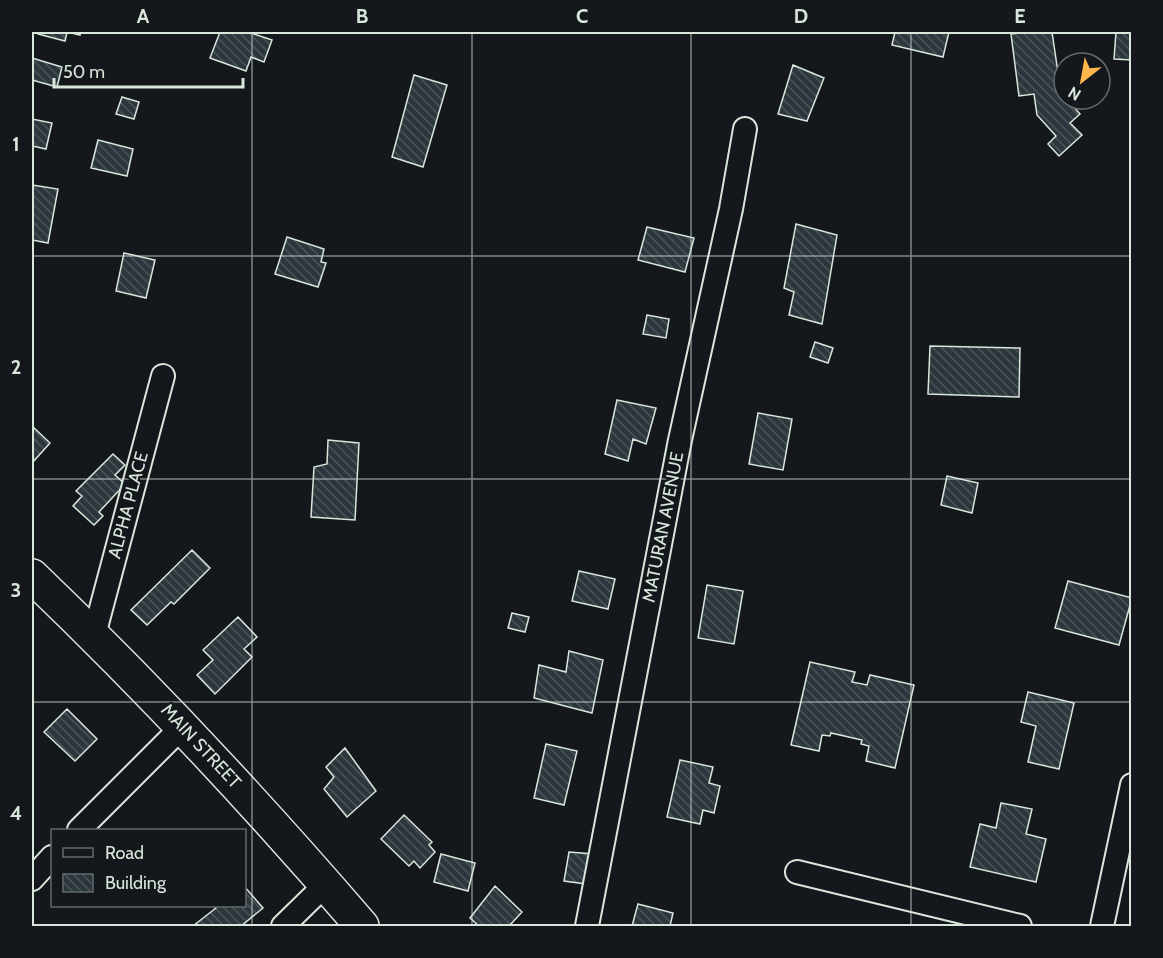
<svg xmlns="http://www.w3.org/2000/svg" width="1163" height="958" viewBox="0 0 1163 958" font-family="Cabin,sans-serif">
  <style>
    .building { fill: url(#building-back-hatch); stroke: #d8e6dc; stroke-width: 1.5 }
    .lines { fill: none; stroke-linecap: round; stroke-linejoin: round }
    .street-casing { stroke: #d8e6dc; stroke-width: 26 }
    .primary-casing { stroke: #d8e6dc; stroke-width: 36 }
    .street { stroke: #14181c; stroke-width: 22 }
    .primary { stroke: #14181c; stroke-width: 33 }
    .grid { fill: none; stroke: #d8e6dc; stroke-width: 1.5; stroke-opacity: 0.55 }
    .labels { text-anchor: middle; stroke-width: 4.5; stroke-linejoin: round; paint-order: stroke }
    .street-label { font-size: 18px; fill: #d8e6dc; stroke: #14181c }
    .neatline { fill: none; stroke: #d8e6dc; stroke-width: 2 }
    .grid-label { font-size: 20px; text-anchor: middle; font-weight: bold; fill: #d8e6dc }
  </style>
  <defs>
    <pattern id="building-back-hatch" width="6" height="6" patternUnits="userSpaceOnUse" patternTransform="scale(1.5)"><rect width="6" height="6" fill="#2c363c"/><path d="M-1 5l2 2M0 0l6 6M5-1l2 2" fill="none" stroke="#4a5358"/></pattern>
  </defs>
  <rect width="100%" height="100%" fill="#14181c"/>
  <!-- building -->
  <path class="building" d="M39,32H81L80,35L67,32L65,41L38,34Z
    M220,32H248L272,40L264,62L251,57L246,71L210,58Z
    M895,32H949L943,57L892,45Z
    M1025,32H1052L1061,93L1080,114L1070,123L1082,135L1059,156L1048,144L1056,136L1037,115L1034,94L1019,96L1011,34Z
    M1116,32H1132V60L1114,59Z
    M32,58L62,67L57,87L32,80Z
    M793,65L824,78L807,121L778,114Z
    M414,75L447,85L423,167L392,157Z
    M122,97L139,102L134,119L116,114Z
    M32,119L52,123L46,149L32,146Z
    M98,140L133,149L127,176L91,168Z
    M32,185L58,189L48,243L32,240Z
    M796,224L837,235L822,324L789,315L794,292L784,288Z
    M647,227L694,238L685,272L638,260Z
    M287,237L324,249L321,262L326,263L318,287L275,274Z
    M124,253L155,260L146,298L116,291Z
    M647,315L669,319L666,338L643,334Z
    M815,342L833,348L828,363L810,357Z
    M930,346L1020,348L1019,397L928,394Z
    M617,400L656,408L646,444L633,439L628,461L605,454Z
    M758,413L792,419L783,470L749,464Z
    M32,426L50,443L32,463Z
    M328,440L359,443L355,520L311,517L314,467L327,464Z
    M113,454L125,465L115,475L125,484L99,512L103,516L94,525L73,506L82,496L76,491Z
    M947,476L978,483L972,513L941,505Z
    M192,550L210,568L174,604L171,602L147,625L131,610Z
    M579,571L615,579L608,609L572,601Z
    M1068,581L1132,598L1119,645L1055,628Z
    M707,585L743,591L734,644L698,638Z
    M512,613L529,617L525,632L508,628Z
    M238,617L257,637L244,649L252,657L215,694L197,675L213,660L203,650Z
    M569,651L603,660L592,713L534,698L539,665L566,672Z
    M810,662L855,672L852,682L867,685L870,675L914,685L895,768L866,761L869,746L861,744L862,740L831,733L830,736L822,735L819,751L791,745Z
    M1028,692L1074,703L1059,769L1028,762L1036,726L1021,722Z
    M67,709L97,739L75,761L44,732Z
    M546,744L577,751L564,805L534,798Z
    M345,748L376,791L347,817L324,789L334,777L326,767Z
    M680,760L713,767L709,783L720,786L714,813L703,810L700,824L667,817Z
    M1001,803L1032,809L1026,834L1046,839L1036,882L970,867L980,824L996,828Z
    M404,815L432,842L429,845L435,852L420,868L414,861L409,866L381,839Z
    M569,852L593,854L586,884L564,881Z
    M441,854L475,863L468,891L434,882Z
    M244,886L263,908L241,926H193L216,908L214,906H244Z
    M495,886L522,912L509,926H479L470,918Z
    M638,904L673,913L670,926H632Z"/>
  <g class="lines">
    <!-- street casing -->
    <g class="street-casing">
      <path id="street" d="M94,635L163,376
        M79,830L183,726
        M797,872L1020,926
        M32,879L52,857
        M283,926L326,884
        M587,926L680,440L731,209L745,129
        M1102,926L1132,785"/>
    </g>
    <!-- primary casing -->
    <g class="primary-casing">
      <path id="primary" d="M32,576C148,687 257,804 362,926"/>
    </g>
    <!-- street -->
    <use href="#street" class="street"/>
    <!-- primary -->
    <use href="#primary" class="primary"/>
  </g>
  <!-- grid -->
  <path class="grid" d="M252,32V926M472,32V926M691,32V926M911,32V926M32,256H1132M32,479H1132M32,702H1132"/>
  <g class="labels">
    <!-- street labels -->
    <g class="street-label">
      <text transform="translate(128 505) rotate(-75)" y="6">ALPHA PLACE</text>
      <text transform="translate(663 527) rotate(-79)" y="6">MATURAN AVENUE</text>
      <text transform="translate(201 746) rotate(47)" y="6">MAIN STREET</text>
    </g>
  </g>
  <!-- border -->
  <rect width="1163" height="958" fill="none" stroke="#14181c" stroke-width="66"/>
  <!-- legend -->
  <rect x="51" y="829" width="195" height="78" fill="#14181c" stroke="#626a69" stroke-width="1.5"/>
  <rect x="63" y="848" width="30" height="9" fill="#14181c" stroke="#626a69" stroke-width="1.5"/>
  <text x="105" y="859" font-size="18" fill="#d8e6dc">Road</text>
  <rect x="63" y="874" width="30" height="18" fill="url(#building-back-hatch)" stroke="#626a69" stroke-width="1.5"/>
  <text x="105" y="889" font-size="18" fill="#d8e6dc">Building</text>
  <!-- north arrow -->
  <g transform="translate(1082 81) rotate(211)"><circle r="28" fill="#14181c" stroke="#626a69" stroke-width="1.5"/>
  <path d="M0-4.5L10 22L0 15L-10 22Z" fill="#ffb74d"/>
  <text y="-9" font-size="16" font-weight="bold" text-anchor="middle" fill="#d8e6dc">N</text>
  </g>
  <!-- scale -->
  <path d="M54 78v9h189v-9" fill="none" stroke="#d8e6dc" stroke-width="3"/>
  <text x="63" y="78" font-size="18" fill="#d8e6dc" stroke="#14181c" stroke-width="4.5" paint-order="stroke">50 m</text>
  <rect x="33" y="33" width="1097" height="892" class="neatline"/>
  <g class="grid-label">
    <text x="143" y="23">A</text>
    <text x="362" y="23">B</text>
    <text x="582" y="23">C</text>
    <text x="801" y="23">D</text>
    <text x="1020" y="23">E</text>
    <text x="16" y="151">1</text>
    <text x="16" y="374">2</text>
    <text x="16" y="597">3</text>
    <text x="16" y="820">4</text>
  </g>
</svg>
